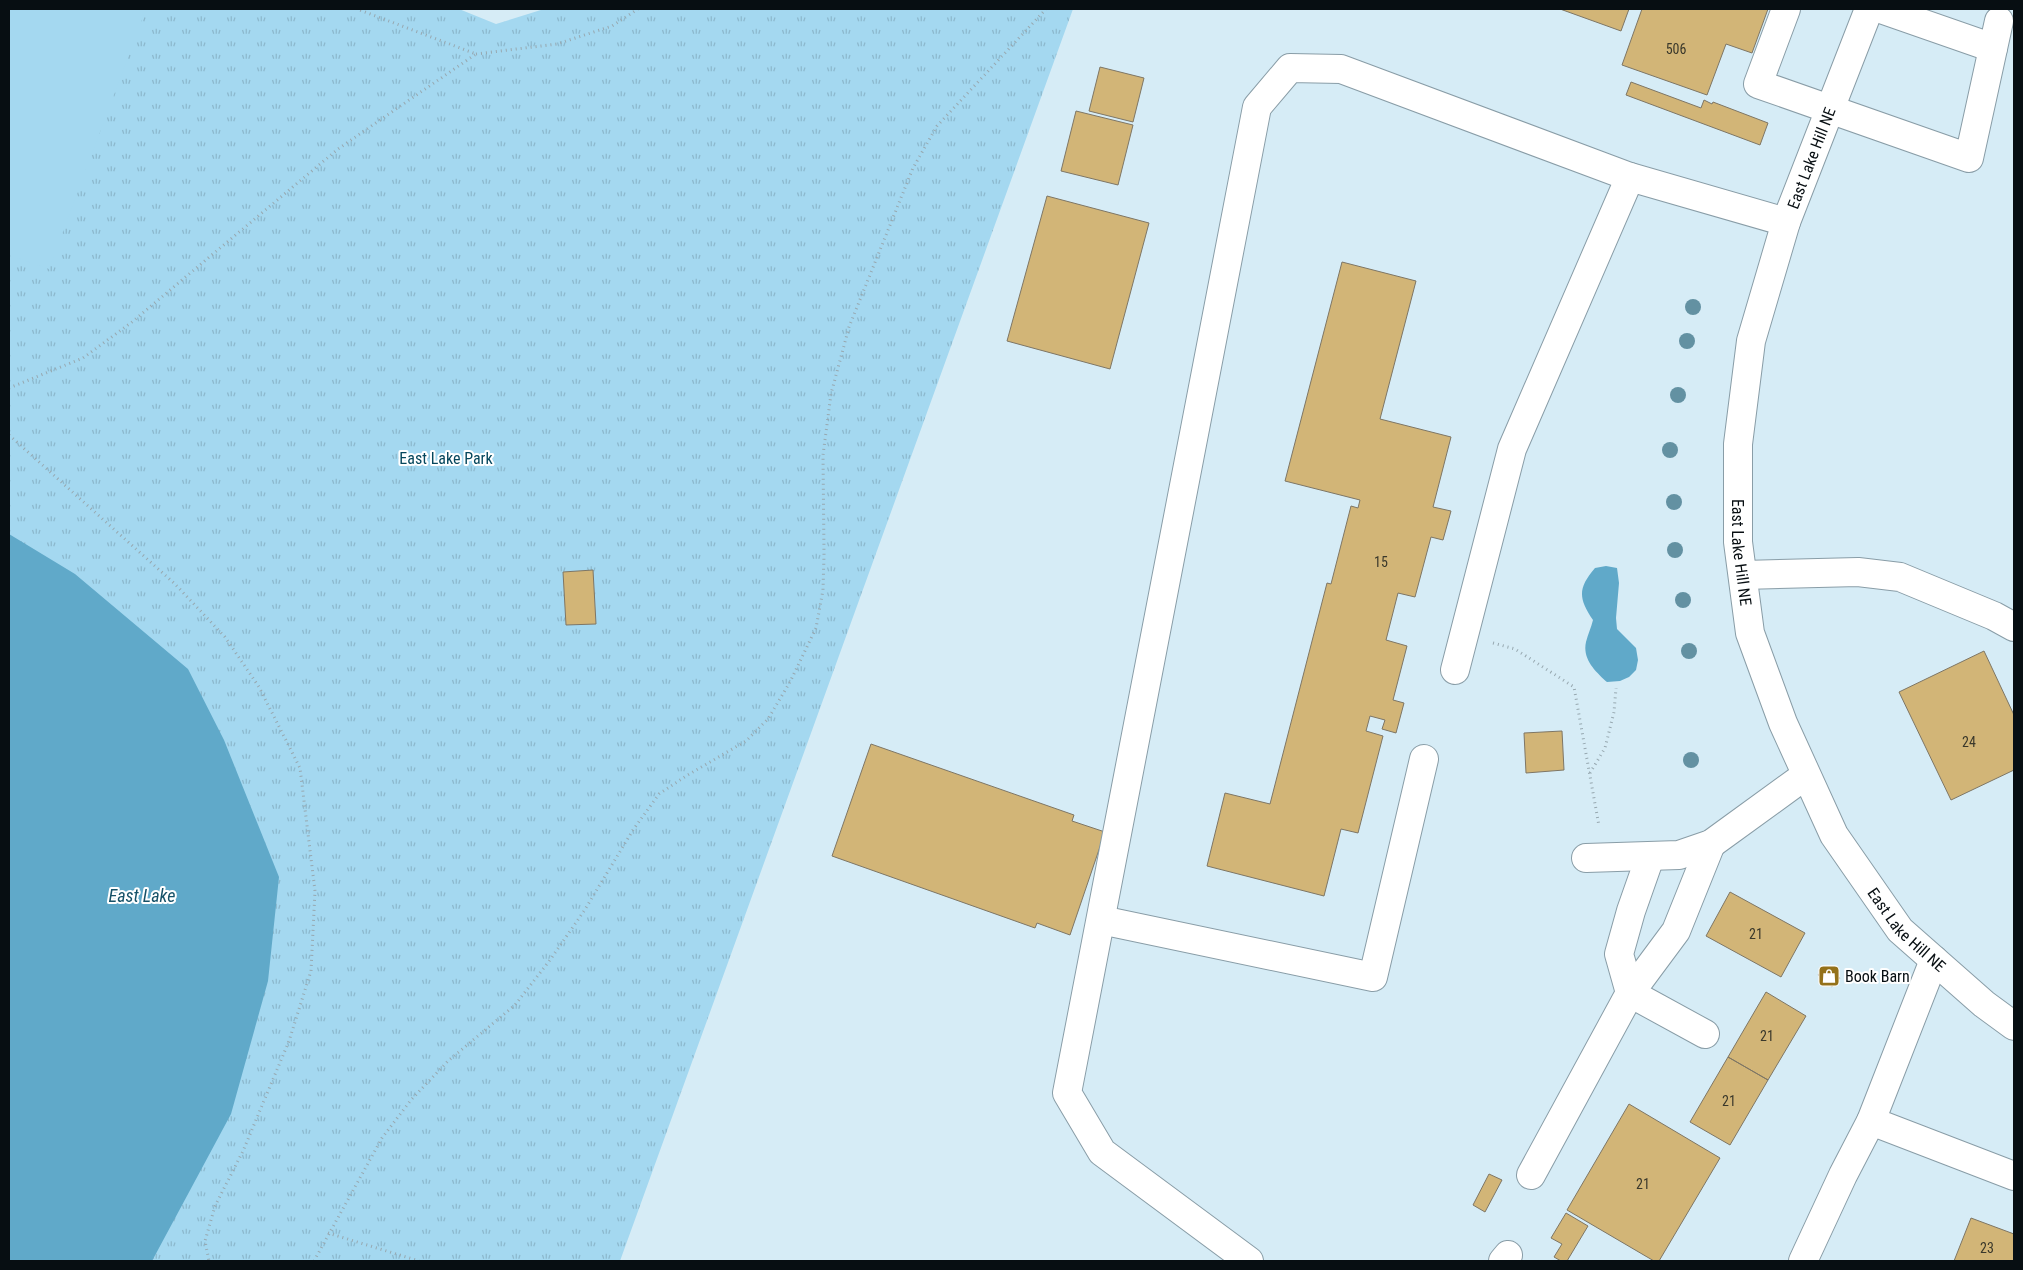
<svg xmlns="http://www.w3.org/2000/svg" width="2023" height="1270" viewBox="0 0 2023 1270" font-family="'Roboto Condensed',sans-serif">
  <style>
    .grass { fill: url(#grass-tufts) }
    .pitch { fill: #a4d8f0 }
    .water { fill: #60a9c9 }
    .building { fill: #d2b577; stroke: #7e7665 }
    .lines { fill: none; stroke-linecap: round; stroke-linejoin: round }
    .minor-casing { stroke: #899da7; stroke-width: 30 }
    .path { stroke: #97a8b0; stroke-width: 3; stroke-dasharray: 1 4; stroke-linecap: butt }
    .minor { stroke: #fff; stroke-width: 28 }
    .tree { fill: #6391a2 }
    .labels { text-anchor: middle; stroke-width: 4; stroke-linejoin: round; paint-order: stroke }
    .number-label { font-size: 14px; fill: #3a382b }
    .street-label { font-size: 16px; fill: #070e12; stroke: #fff }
    .park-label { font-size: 16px; fill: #05475d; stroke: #fff }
    .poi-label { font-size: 16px; fill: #070e12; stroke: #fff; text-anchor: start }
    .water-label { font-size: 18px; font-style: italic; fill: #155168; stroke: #fff }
  </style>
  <defs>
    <pattern id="grass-tufts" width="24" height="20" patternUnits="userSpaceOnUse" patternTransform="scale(1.25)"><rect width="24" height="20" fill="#a4d8f0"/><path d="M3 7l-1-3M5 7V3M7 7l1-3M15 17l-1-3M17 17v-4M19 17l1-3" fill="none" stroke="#8cb8cd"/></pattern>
  </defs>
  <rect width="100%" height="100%" fill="#d6ecf6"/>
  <!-- grass -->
  <path class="grass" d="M9,9H459L496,24L544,9H1073L620,1261H9Z"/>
  <!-- pitch -->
  <path class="pitch" d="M9,9H146L49,269L9,255Z"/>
  <!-- water -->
  <path class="water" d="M9,534L75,574L188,669L224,740L279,877L268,981L231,1114L152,1261H9Z
    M1606,566L1617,568L1619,583L1616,618L1617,629L1636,648L1638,660L1636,670L1629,677L1620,681L1607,682C1596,672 1582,659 1586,642C1588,634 1591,628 1593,620C1578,598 1578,588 1595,568Z"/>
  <!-- building -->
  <path class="building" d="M1560,9H1629L1621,31Z
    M1642,9H1768L1752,53L1726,44L1707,95L1622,65Z
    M1100,67L1144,78L1133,122L1089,111Z
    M1631,82L1701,108L1704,100L1712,104L1713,102L1768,123L1760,145L1626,95Z
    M1076,111L1133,125L1118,185L1061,171Z
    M1047,196L1149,223L1110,369L1007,341Z
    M1342,262L1416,281L1380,419L1451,437L1433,507L1451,511L1443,540L1431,537L1415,597L1398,593L1386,640L1407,646L1393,700L1404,703L1396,733L1382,729L1385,720L1370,716L1366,731L1383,736L1358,833L1341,829L1324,896L1207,866L1225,793L1270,804L1327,583L1331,584L1351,506L1358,508L1360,500L1285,481Z
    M593,570L596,624L566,625L563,572Z
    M1984,651L2014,715V770L1951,800L1899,692Z
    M1562,731L1564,770L1526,773L1524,733Z
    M871,744L1074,815L1072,821L1105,832L1070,935L1037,923L1035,928L832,856Z
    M1730,892L1805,933L1781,977L1706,936Z
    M1826,966L1840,978L1832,987L1818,975Z
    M1766,992L1806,1016L1768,1080L1728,1057Z
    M1728,1057L1768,1080L1730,1145L1690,1122Z
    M1629,1104L1720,1158L1659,1261H1654L1567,1210Z
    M1489,1174L1502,1180L1485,1212L1473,1205Z
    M1566,1213L1588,1226L1567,1261H1561L1554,1257L1562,1244L1551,1238Z
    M1971,1218L2014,1234V1261H1954Z"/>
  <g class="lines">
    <!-- minor casing -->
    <g class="minor-casing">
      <g id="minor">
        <path d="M1786,9L1758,84L1969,158L1999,21"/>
        <path id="s1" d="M1869,9L1786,222L1751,341L1738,444V542L1750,633L1783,723L1834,835L1900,930L1984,1004L2014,1026"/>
        <path d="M1881,9L1993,48"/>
        <path d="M1743,575L1858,572L1900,577L1994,616L2014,627"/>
        <path d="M1455,670L1512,449L1630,177L1786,222"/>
        <path d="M1650,857L1631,911L1619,954L1630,993L1705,1034"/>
        <path d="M1586,858L1679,855L1711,844L1806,775"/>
        <path d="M1101,920L1373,977L1424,759"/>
        <path d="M1934,960L1871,1121L2014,1176"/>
        <path d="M1531,1175L1630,993L1676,931L1711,844"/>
        <path d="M1249,1261L1102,1152L1067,1093L1257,107L1290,68L1341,69L1630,177"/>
        <path d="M1503,1261L1508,1255"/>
        <path d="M1803,1261L1843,1175L1871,1121"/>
      </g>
    </g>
    <!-- path -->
    <path class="path" d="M476,54L557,44L612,26L638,9
      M9,388L83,358L132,322L338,149L476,54L357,9
      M9,435L175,584L225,637L259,687L300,768L315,891L311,971L289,1041L243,1151L215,1206L205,1241L209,1261
      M1493,643L1515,649L1574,687L1599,826
      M1590,773L1605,748L1614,712L1616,688
      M328,1233L419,1261
      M314,1261L382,1138L411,1100L448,1061L515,1005L550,960L584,911L633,830L659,794L686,776L746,741L768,719L790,682L816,628L823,590L824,555L823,455L831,394L849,327L913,168L937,126L1046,9"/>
    <!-- minor -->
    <use href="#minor" class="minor"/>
  </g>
  <!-- trees -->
  <g class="tree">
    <circle cx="1693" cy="307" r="8"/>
    <circle cx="1687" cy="341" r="8"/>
    <circle cx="1678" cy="395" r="8"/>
    <circle cx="1670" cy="450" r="8"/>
    <circle cx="1674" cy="502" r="8"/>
    <circle cx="1675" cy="550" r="8"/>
    <circle cx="1683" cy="600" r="8"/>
    <circle cx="1689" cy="651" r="8"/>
    <circle cx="1691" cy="760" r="8"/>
  </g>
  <!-- icons -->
  <defs>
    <g id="shop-square" transform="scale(1.125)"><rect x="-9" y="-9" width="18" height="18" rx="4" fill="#94711a" stroke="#fff"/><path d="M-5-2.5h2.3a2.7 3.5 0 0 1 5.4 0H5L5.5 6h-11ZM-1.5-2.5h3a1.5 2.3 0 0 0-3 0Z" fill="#fff"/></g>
  </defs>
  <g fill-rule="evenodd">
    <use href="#shop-square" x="1829" y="976"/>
  </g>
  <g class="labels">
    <!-- number labels -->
    <g class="number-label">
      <text x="1676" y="54">506</text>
      <text x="1381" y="567">15</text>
      <text x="1969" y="747">24</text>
      <text x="1756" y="939">21</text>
      <text x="1767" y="1041">21</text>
      <text x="1729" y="1106">21</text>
      <text x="1643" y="1189">21</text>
      <text x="1987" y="1253">23</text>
    </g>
    <!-- street labels -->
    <g class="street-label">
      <text transform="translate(1811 158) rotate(-69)" y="6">East Lake Hill NE</text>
      <text dy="6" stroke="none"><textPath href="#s1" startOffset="565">East Lake Hill NE</textPath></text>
      <text dy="6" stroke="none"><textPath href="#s1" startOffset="985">East Lake Hill NE</textPath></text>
    </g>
    <!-- park labels -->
    <g class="park-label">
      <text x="446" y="464">East Lake Park</text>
    </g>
    <!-- poi labels -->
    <g class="poi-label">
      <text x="1845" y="982">Book Barn</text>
    </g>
    <!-- water labels -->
    <g class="water-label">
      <text x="142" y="902">East Lake</text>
    </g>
  </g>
  <!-- border -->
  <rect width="2023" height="1270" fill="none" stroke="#070e12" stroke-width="20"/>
</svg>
